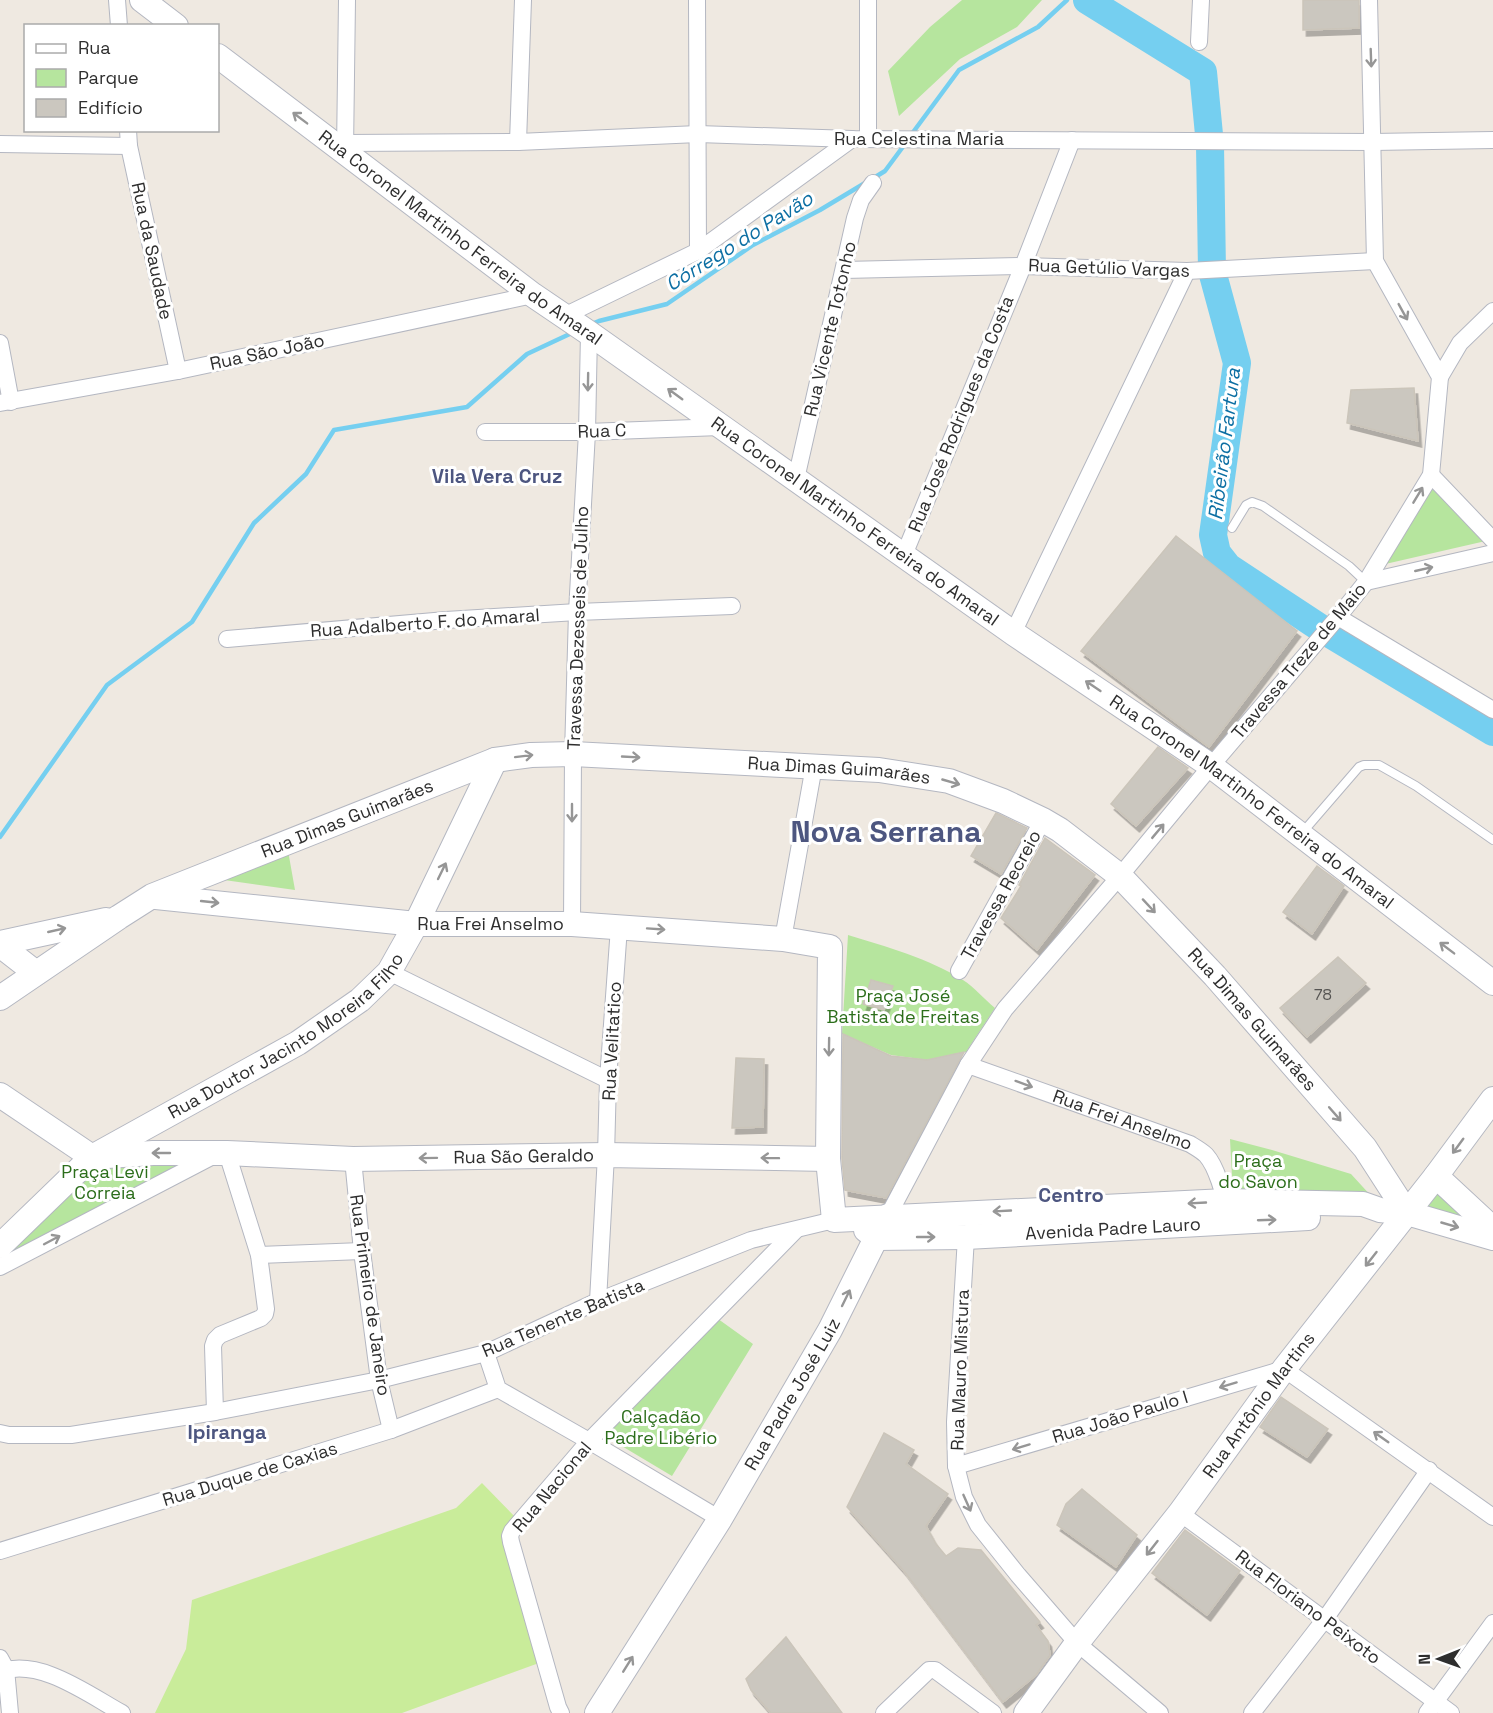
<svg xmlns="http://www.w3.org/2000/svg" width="1493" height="1713" viewBox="0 0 1493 1713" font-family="'Space Grotesk',sans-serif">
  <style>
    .green { fill: #b6e59e }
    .pitch { fill: #c9ec9a }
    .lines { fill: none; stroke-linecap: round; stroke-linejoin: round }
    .stream { stroke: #75cff0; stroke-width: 4.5 }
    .river { stroke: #75cff0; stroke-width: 28 }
    .building { fill: #cbc7bf; stroke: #cbc5ba; stroke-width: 1.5; filter: url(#shadow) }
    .lane-casing { stroke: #b4b7c1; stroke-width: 10 }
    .street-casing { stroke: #b4b7c1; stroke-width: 18 }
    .secondary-casing { stroke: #b4b7c1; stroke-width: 26 }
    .lane { stroke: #fff; stroke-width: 8 }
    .street { stroke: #fff; stroke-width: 16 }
    .secondary { stroke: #fff; stroke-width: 24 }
    .oneway { stroke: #969696 }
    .labels { text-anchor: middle; stroke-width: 6; stroke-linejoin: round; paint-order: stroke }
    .number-label { font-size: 15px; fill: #555452 }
    .street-label { font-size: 18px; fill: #2e2e2e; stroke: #fff }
    .park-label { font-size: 18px; fill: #2c6e1b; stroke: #fff }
    .water-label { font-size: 20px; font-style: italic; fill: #0d6fa3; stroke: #fff }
    .neighbourhood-label { font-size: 20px; font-weight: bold; fill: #4d5680; stroke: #fff }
    .town-label { font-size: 30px; font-weight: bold; fill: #4d5680; stroke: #fff }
  </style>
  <defs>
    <filter id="shadow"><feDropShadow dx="3.5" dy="6" stdDeviation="0" flood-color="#0004"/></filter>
  </defs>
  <rect width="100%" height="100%" fill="#efe9e1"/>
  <!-- green -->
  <path class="green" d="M962,0H1042L1017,27L960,59L899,116L888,71L930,27Z
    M1436,483L1490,540L1381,565Z
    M287,845L295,890L203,877Z
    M848,935C887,947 928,958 963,980C974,987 984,999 995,1008L966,1052L927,1060L891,1055L842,1034Z
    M1230,1139L1272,1150L1351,1174L1373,1198L1233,1195Z
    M213,1155L0,1267V1247L95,1157Z
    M1438,1189L1479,1225L1422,1208Z
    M714,1316L753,1344L672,1476L605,1436Z"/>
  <!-- pitch -->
  <path class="pitch" d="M482,1483L519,1521L502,1535L539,1663L402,1713H155L186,1649L192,1600L456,1508Z"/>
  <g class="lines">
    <!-- stream -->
    <path class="stream" d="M911,135L959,70L1038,27L1067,0
      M872,179L885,171L905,144
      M589,325L599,321L667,304L753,245L820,210L865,183
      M0,837L107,685L192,622L254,523L306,474L334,430L467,407L527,354L574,332"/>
    <!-- river -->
    <path class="river" d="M1087,0L1203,72L1210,145L1212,271L1237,363L1213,535L1217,553L1228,567L1325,631L1493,732"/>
  </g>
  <!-- building -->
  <path class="building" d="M1303,0H1359V28L1303,30Z
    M1414,388L1418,441L1347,423L1351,390Z
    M1176,536L1297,631L1209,747L1081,651Z
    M1158,747L1188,768L1136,826L1111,804Z
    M996,813L1027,828L1001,874L971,856Z
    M1045,838L1095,875L1037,950L1001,918L1021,886L1019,885Z
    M1317,866L1344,886L1312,934L1283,912Z
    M1338,957L1366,983L1307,1037L1280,1008Z
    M871,980L893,986L884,1010L863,1004Z
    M843,1034L891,1056L927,1060L964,1052L886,1198L845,1190L842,1158Z
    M736,1058L764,1059L763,1127L732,1128Z
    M1281,1397L1328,1429L1307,1457L1260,1427Z
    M884,1433L914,1450L906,1464L948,1494L926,1526L936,1544L946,1556L958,1548L981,1550L1040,1622L1036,1625L1048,1641L1050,1655L1036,1675L1003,1702L904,1571L847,1507Z
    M1082,1489L1137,1535L1116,1567L1057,1525L1066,1504Z
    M1185,1530L1240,1571L1207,1615L1152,1573Z
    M786,1637L842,1713H771L751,1690L746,1679Z"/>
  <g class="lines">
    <!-- lane casing -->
    <g class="lane-casing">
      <path id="lane" d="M1232,528L1246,505L1252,502L1263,506L1349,566L1366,582
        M1302,833L1359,767L1364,765H1379L1416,786L1493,840"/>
    </g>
    <!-- street casing -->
    <g class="street-casing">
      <g id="street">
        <path d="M117,0L119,26"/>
        <path d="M697,0L698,251"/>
        <path d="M1199,42L1201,0"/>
        <path d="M128,130L129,146L178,371"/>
        <path d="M868,138V0"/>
        <path d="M518,142L523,0"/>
        <path d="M345,143L518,142L698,134L852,139L1373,142L1493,140"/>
        <path d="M0,144L129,146"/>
        <path d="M345,151L347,0"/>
        <path d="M844,270L1023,266L1187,271L1375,261"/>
        <path d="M564,316L698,251L852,139"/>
        <path d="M0,343L11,402"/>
        <path d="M1440,377L1460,343L1493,311"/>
        <path d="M0,403L178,371L533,295"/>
        <path d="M485,432H587L720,427"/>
        <path d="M1431,475L1493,540"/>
        <path d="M796,479L855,218L861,200L873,183"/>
        <path d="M904,555L1023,266L1072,140"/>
        <path d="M1366,582L1493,553"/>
        <path d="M1338,617L1493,710"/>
        <path d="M1013,633L1187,271"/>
        <path d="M227,639L446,620L577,612L732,606"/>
        <path d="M572,924L573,754L577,612L587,432L589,333"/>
        <path d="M783,939L814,766"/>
        <path d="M959,971L1043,820"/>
        <path d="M389,972L608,1080"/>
        <path id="s1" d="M968,1065L1190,1144C1195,1147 1202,1151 1206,1155C1216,1166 1225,1195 1226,1210"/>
        <path d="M353,1159L362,1251L379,1380L391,1430"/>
        <path d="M888,1216L968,1065L1005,1009L1120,876L1211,766L1338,617L1366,582L1431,475L1440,377L1375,261L1369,0"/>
        <path d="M966,1237L955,1422L956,1466L964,1497L978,1525L1018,1575L1077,1643L1160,1713"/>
        <path d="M259,1255L362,1251"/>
        <path d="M0,1267L215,1155"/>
        <path d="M598,1301L606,1155L608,1080L619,927"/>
        <path d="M486,1353L498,1389L589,1441L720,1519"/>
        <path d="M215,1412L213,1346L215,1340L220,1335L261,1318L265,1314L266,1309L259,1255L227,1153"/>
        <path d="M0,1433L9,1435H71L215,1412L379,1380L486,1353L598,1301L751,1240L834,1220"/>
        <path d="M956,1466L1284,1369L1493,1517"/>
        <path d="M1180,1513L1451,1713"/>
        <path d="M0,1551L391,1430L498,1389"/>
        <path d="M0,1658L6,1669L10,1713"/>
        <path d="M0,1672C39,1657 89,1695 122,1713"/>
        <path d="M561,1713L558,1707L511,1542L510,1536L512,1531L589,1441L796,1230"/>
        <path d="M884,1713L929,1670H935L993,1713"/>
        <path d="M1252,1713L1325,1619L1429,1470"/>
        <path d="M1427,1713L1493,1623"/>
      </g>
    </g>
    <!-- secondary casing -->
    <g class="secondary-casing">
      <g id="secondary">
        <path d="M142,0L176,26"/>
        <path id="s2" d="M218,56L533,295L589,333L1013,633L1211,766L1493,983"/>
        <path id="s3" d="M156,897L416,924H572L783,939L830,947L828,1159L834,1220L1226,1201L1363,1204L1380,1210L1407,1213L1493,1238"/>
        <path d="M0,943L106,920"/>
        <path d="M0,945L36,973"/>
        <path id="s4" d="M0,998L119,917L152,896L495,760L531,755L573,754L879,770L949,781L1003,801L1043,820L1060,830L1120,876L1215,976L1365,1148L1407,1213"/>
        <path d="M0,1095L92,1157"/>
        <path id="s5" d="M92,1157L153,1153H227L353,1159L606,1155L828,1159"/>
        <path d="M1436,1176L1493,1229"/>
        <path id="s6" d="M866,1230L876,1238L966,1237L1308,1218"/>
        <path id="s7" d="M0,1246L92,1157L298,1043L360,1000L389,972L416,924L495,760"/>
        <path id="s8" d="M597,1713L720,1519L830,1330L876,1238L888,1216"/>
        <path id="s9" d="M1026,1713L1077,1643L1180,1513L1284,1369L1436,1176L1493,1099"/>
      </g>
    </g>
    <!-- lane -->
    <use href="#lane" class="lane"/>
    <!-- street -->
    <use href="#street" class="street"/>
    <!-- secondary -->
    <use href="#secondary" class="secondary"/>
  </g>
  <!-- one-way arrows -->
  <defs><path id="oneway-shaft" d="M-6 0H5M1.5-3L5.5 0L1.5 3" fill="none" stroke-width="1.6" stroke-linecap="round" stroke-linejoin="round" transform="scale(1.5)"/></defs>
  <g class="oneway">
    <use href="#oneway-shaft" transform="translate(1371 58) rotate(88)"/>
    <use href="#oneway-shaft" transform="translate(300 118) rotate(-143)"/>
    <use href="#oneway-shaft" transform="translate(1403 312) rotate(61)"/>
    <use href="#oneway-shaft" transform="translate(588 382) rotate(91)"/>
    <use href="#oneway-shaft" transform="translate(675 394) rotate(-144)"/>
    <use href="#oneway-shaft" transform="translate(1418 495) rotate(-59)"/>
    <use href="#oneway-shaft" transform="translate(1424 569) rotate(-13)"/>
    <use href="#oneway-shaft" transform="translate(1093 686) rotate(-146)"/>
    <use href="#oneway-shaft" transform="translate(524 756) rotate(-7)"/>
    <use href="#oneway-shaft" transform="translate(631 757) rotate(3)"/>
    <use href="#oneway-shaft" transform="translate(951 782) rotate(16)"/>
    <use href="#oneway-shaft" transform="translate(572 813) rotate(90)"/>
    <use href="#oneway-shaft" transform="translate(1158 831) rotate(-50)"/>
    <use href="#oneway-shaft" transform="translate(442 871) rotate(-64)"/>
    <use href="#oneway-shaft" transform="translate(210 902) rotate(6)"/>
    <use href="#oneway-shaft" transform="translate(1149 906) rotate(47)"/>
    <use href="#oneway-shaft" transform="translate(656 929) rotate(4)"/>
    <use href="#oneway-shaft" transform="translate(57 930) rotate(-13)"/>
    <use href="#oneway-shaft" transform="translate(1447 948) rotate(-143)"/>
    <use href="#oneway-shaft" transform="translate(829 1047) rotate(91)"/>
    <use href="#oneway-shaft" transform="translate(1024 1084) rotate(20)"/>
    <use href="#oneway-shaft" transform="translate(1335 1114) rotate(49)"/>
    <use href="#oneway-shaft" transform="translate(1458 1146) rotate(126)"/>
    <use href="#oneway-shaft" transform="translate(161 1153) rotate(180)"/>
    <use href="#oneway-shaft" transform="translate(428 1158) rotate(179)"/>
    <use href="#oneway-shaft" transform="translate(770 1158) rotate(-179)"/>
    <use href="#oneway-shaft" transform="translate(1197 1203) rotate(177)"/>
    <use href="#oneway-shaft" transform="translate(1002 1211) rotate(177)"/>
    <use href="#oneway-shaft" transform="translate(1267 1220) rotate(-2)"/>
    <use href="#oneway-shaft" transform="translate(1450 1225) rotate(16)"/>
    <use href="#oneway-shaft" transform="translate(926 1237)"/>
    <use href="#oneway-shaft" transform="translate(52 1240) rotate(-28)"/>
    <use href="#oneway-shaft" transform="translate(1371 1259) rotate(128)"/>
    <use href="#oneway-shaft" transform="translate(846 1298) rotate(-64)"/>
    <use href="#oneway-shaft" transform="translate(1228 1385) rotate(163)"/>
    <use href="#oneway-shaft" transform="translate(1381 1437) rotate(-145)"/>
    <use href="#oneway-shaft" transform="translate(1021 1447) rotate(163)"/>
    <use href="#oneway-shaft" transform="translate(967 1503) rotate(66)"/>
    <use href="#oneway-shaft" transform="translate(1152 1548) rotate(128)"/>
    <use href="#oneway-shaft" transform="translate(628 1664) rotate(-58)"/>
  </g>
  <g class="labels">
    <!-- number labels -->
    <g class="number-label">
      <text x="1323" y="1000">78</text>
    </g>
    <!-- street labels -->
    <g class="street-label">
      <text x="919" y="145">Rua Celestina Maria</text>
      <text dy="6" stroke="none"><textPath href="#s2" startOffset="303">Rua Coronel Martinho Ferreira do Amaral</textPath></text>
      <text transform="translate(152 251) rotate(78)" y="6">Rua da Saudade</text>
      <text transform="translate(1109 268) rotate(2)" y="6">Rua Getúlio Vargas</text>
      <text transform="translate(830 329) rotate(-77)" y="6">Rua Vicente Totonho</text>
      <text transform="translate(267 352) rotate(-12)" y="6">Rua São João</text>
      <text transform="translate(961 414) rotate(-68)" y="6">Rua José Rodrigues da Costa</text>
      <text transform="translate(602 431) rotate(-2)" y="6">Rua C</text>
      <text dy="6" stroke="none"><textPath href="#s2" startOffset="789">Rua Coronel Martinho Ferreira do Amaral</textPath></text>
      <text transform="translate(425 623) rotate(-4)" y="6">Rua Adalberto F. do Amaral</text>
      <text transform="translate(578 628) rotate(-88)" y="6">Travessa Dezesseis de Julho</text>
      <text transform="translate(1299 661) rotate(-50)" y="6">Travessa Treze de Maio</text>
      <text dy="6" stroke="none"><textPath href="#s4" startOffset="897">Rua Dimas Guimarães</textPath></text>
      <text dy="6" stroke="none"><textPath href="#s2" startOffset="1275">Rua Coronel Martinho Ferreira do Amaral</textPath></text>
      <text dy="6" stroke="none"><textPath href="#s4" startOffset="393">Rua Dimas Guimarães</textPath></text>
      <text transform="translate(1001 895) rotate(-61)" y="6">Travessa Recreio</text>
      <text dy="6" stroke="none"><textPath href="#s3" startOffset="336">Rua Frei Anselmo</textPath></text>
      <text dy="6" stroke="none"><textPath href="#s4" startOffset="1400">Rua Dimas Guimarães</textPath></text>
      <text dy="6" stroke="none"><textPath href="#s7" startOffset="358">Rua Doutor Jacinto Moreira Filho</textPath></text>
      <text transform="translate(612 1041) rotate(-87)" y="6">Rua Velitatico</text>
      <text dy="6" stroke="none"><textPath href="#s1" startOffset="164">Rua Frei Anselmo</textPath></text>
      <text dy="6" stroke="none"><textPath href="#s5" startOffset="432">Rua São Geraldo</textPath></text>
      <text dy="6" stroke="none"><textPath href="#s6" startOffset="250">Avenida Padre Lauro</textPath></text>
      <text transform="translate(370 1295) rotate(82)" y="6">Rua Primeiro de Janeiro</text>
      <text transform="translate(563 1318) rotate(-23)" y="6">Rua Tenente Batista</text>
      <text transform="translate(960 1370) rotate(-88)" y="6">Rua Mauro Mistura</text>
      <text dy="6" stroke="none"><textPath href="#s8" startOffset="374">Rua Padre José Luiz</textPath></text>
      <text dy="6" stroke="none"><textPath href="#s9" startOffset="386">Rua Antônio Martins</textPath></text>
      <text transform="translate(1120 1417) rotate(-17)" y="6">Rua João Paulo I</text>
      <text transform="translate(250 1474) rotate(-17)" y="6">Rua Duque de Caxias</text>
      <text transform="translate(552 1487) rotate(-50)" y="6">Rua Nacional</text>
      <text transform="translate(1308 1607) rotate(37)" y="6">Rua Floriano Peixoto</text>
    </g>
    <!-- park labels -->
    <g class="park-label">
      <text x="903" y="1002">Praça José<tspan x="903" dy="21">Batista de Freitas</tspan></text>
      <text x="1258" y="1167">Praça<tspan x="1258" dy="21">do Savon</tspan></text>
      <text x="105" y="1178">Praça Levi<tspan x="105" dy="21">Correia</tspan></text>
      <text x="661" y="1423">Calçadão<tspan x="661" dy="21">Padre Libério</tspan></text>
    </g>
    <!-- water labels -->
    <g class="water-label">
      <text transform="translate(739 241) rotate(-32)" y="7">Córrego do Pavão</text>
      <text transform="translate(1224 444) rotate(-83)" y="7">Ribeirão Fartura</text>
    </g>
    <!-- neighbourhood labels -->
    <g class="neighbourhood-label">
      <text x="497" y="483">Vila Vera Cruz</text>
      <text x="1071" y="1202">Centro</text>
      <text x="227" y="1439">Ipiranga</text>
    </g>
    <!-- town labels -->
    <g class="town-label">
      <text x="886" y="842">Nova Serrana</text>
    </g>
  </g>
  <!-- legend -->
  <rect x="24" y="24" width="195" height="108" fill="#ffffff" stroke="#ababab" stroke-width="1.5"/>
  <rect x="36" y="44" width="30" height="9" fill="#ffffff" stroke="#ababab" stroke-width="1.5"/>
  <text x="78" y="54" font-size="18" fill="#2e2e2e">Rua</text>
  <rect x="36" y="69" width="30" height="18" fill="#b6e59e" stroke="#ababab" stroke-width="1.5"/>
  <text x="78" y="84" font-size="18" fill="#2e2e2e">Parque</text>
  <rect x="36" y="99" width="30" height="18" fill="#cbc7bf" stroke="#ababab" stroke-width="1.5"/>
  <text x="78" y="114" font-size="18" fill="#2e2e2e">Edifício</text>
  <!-- north arrow -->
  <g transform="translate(1439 1659) rotate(269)" stroke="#ffffff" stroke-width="4.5" paint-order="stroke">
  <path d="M0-4.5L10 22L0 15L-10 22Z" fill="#2e2e2e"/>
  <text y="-9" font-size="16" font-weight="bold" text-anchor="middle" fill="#2e2e2e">N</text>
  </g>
</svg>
